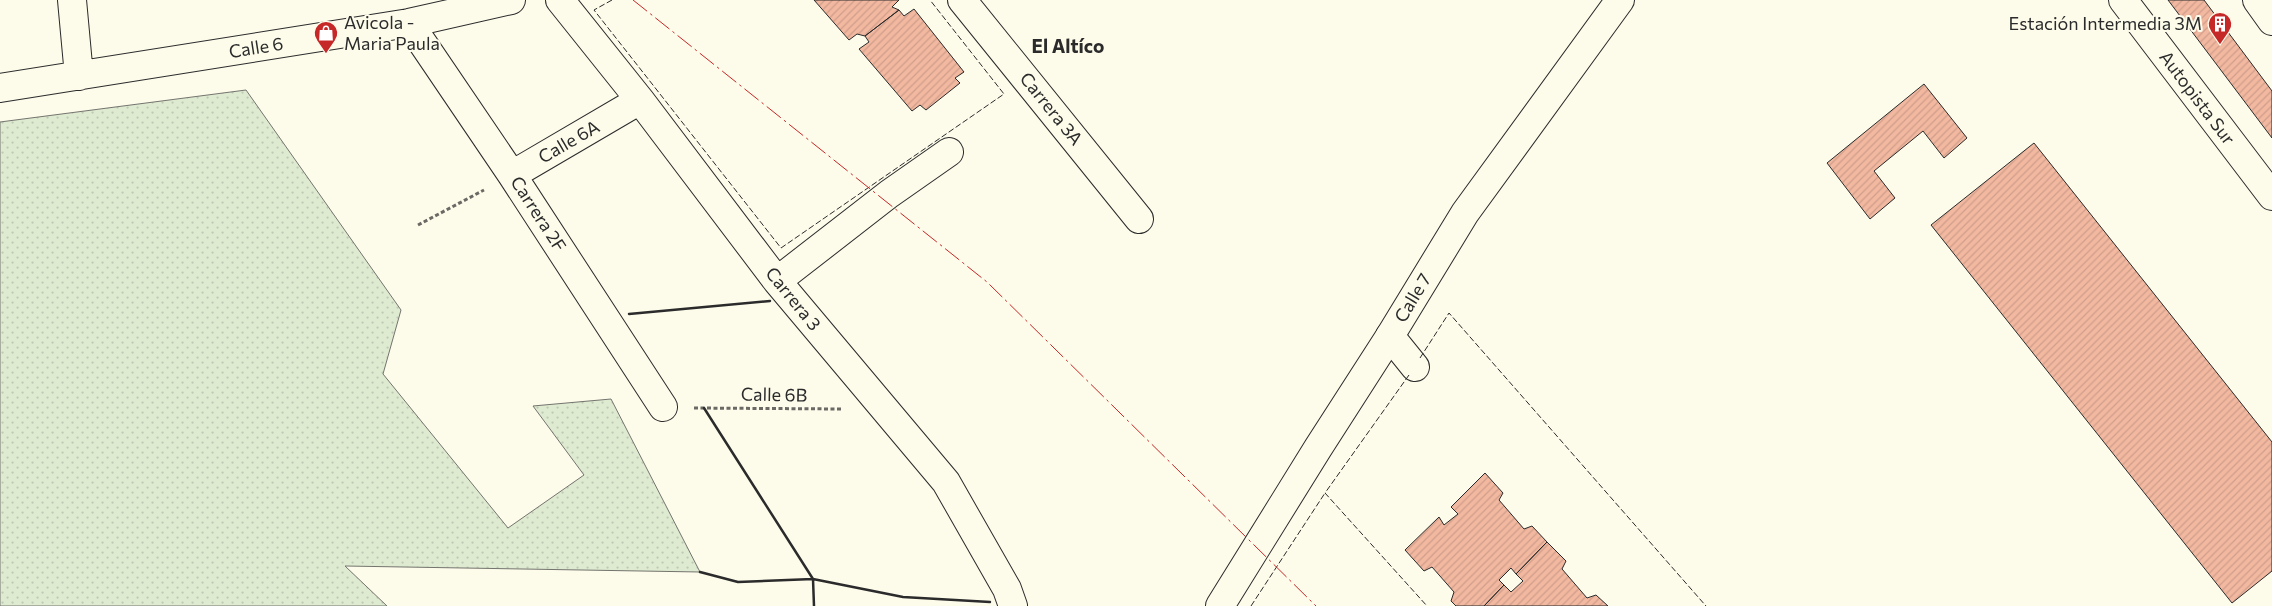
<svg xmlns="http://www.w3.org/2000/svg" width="2272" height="606" viewBox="0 0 2272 606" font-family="Commissioner,sans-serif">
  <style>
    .grass { fill: url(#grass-dots); stroke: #74746e }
    .building { fill: url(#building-hatch); stroke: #2b2b2b }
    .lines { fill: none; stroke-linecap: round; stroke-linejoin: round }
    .minor-casing { stroke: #2b2b2b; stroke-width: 30 }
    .major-casing { stroke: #2b2b2b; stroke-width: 30 }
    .highway-casing { stroke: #2b2b2b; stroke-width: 30 }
    .path { stroke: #6a6964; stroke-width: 3; stroke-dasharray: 4 2.5; stroke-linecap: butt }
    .minor { stroke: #fdfbea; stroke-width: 28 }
    .major { stroke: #fdfbea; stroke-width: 28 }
    .highway { stroke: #fdfbea; stroke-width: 28 }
    .fence { stroke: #2b2b2b; stroke-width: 1; stroke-dasharray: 6 2.5; stroke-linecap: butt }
    .wall { stroke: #2b2b2b; stroke-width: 2.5 }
    .power { stroke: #c62828; stroke-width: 1; stroke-dasharray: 18 4 2.5 4; stroke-linecap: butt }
    .labels { text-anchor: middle; stroke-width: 4; stroke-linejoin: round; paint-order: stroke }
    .poi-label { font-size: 18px; fill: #2b2b2b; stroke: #fdfbea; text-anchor: start }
    .street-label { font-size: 18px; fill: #2b2b2b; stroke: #fdfbea }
    .neighbourhood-label { font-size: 19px; font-weight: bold; fill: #2b2b2b; stroke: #fdfbea }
  </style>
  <defs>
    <pattern id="grass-dots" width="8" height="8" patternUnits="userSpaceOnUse" patternTransform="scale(1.25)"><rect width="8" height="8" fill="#deebd1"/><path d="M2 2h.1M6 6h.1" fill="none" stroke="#bfcab4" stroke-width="1.8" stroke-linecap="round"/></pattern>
    <pattern id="building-hatch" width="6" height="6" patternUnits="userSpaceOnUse" patternTransform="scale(1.25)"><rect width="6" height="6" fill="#f2b8a0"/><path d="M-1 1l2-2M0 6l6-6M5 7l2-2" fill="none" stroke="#d09e8a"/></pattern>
  </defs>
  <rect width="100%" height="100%" fill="#fdfbea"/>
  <!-- grass -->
  <path class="grass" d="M246,90L401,310L383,374L508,528L584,475L533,406L611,399L700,572L345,566L387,606H0V122Z"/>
  <!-- building -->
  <path class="building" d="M814,0H899L892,7L899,10L865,36L857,34L849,40Z
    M2168,0H2204L2272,91V138Z
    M914,9L964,72L955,78L960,83L926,110L920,105L912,111L859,49L869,42L865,36L899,10L904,16Z
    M1924,84L1967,138L1944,158L1923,131L1874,171L1895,198L1870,219L1827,163Z
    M2034,143L2272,442V571L2232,603L1931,225Z
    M1485,473L1503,493L1499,500L1524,529L1532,526L1547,542L1516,574L1511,568L1499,580L1504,585L1484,606H1456L1451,601L1454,592L1432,567L1424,571L1405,550L1439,517L1444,525L1458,514L1451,507Z
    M1547,542L1566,561L1562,569L1587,598L1596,595L1608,606H1484L1504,585L1511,592L1523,581L1516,574Z"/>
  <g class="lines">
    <!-- minor casing -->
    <g class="minor-casing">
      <path id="minor" d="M72,0L79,76
        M560,0L640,100L777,281L946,482L1007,589L1013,606
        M962,0L1139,219
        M409,23L512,175L663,407
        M0,88L409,23L511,0
        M512,175L640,100
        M777,281L889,194L949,152
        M1390,336L1415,367"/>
    </g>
    <!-- major casing -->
    <g class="major-casing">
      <path id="major" d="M1220,606L1318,448L1390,336L1465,213L1620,0"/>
    </g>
    <!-- highway casing -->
    <g class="highway-casing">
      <path id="highway" d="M2123,0L2272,196
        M2257,0L2272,21"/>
    </g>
    <!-- path -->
    <path class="path" d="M418,225L484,190
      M694,408L842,409"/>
    <!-- minor -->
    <use href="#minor" class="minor"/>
    <!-- major -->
    <use href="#major" class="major"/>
    <!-- highway -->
    <use href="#highway" class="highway"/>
    <!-- fence -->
    <path class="fence" d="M612,0L594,10L781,248L1004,94L930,0
      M1420,358L1449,313L1706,606
      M1409,375L1325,493L1427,606
      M1251,606L1325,493"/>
    <!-- wall -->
    <path class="wall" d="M629,314L770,301
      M704,408L813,579L814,606
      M700,572L738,582L813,579L903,597L990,602"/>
    <!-- power -->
    <path class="power" d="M633,0L987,282L1316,606"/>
  </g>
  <!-- icons -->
  <defs>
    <g id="building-pin" transform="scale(1.25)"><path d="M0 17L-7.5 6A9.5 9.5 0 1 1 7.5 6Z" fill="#c62828" stroke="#fdfbea"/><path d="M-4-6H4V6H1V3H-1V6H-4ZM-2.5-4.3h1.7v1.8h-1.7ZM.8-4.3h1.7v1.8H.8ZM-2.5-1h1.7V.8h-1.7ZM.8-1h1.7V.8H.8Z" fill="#fff"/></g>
    <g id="shop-pin" transform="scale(1.25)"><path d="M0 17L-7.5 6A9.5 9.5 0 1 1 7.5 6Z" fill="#c62828" stroke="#fdfbea"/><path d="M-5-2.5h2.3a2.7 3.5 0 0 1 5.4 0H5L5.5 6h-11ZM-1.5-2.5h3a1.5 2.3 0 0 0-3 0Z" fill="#fff"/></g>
  </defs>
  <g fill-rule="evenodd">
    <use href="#building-pin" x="2220" y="24"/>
    <use href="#shop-pin" x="326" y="33"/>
  </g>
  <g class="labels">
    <!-- poi labels -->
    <g class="poi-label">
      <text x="344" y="29">Avicola -<tspan x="344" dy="21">Maria Paula</tspan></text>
      <text x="2202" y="30" text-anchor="end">Estación Intermedia 3M</text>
    </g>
    <!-- street labels -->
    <g class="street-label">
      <text transform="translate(256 48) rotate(-9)" y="6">Calle 6</text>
      <text transform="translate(2197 98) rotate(53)" y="6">Autopista Sur</text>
      <text transform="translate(1051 109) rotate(51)" y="6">Carrera 3A</text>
      <text transform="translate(569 142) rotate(-30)" y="6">Calle 6A</text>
      <text transform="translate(538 214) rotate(57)" y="6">Carrera 2F</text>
      <text transform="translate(1413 298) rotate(-59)" y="6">Calle 7</text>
      <text transform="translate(793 299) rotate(51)" y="6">Carrera 3</text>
      <text transform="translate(774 395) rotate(1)" y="6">Calle 6B</text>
    </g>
    <!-- neighbourhood labels -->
    <g class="neighbourhood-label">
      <text x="1068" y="53">El Altíco</text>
    </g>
  </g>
</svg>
